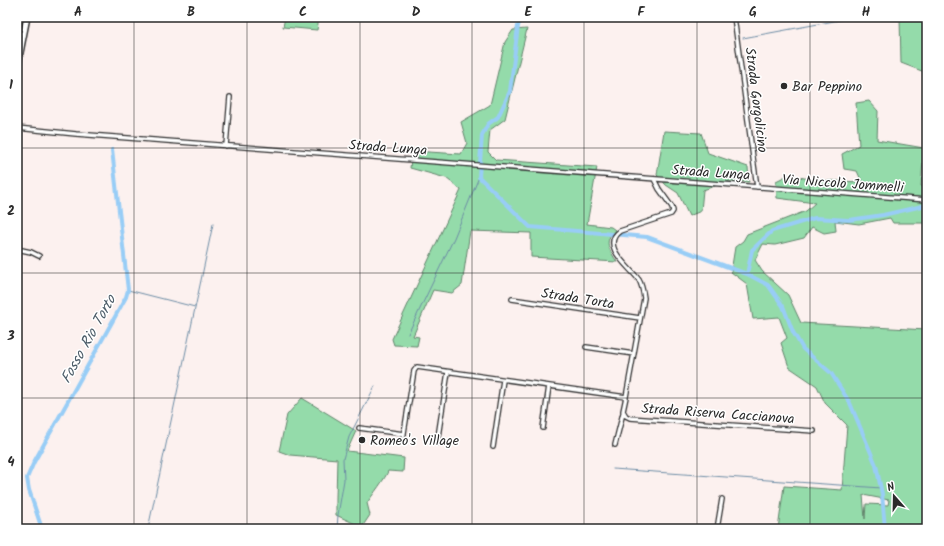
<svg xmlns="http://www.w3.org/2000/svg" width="944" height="546" viewBox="0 0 944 546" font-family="Kalam,sans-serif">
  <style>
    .green { fill: #94dbaa; stroke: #60836a; fill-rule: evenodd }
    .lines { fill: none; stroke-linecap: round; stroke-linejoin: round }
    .stream { stroke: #6c8ca5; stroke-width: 1 }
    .canal { stroke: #98cdf6; stroke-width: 4 }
    .street-casing { stroke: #2b2b2b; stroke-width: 6 }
    .secondary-casing { stroke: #2b2b2b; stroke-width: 8 }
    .street { stroke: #fff; stroke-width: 3.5 }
    .secondary { stroke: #fff; stroke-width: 5 }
    .grid { fill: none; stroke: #2b2b2b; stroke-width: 1; stroke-opacity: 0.55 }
    .poi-dot { fill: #2b2b2b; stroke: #fff; stroke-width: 1.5 }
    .labels { text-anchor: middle; stroke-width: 3; stroke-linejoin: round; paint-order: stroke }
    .poi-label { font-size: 14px; fill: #2b2b2b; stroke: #fff; text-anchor: start }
    .street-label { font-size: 14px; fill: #2b2b2b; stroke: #fff }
    .water-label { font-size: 15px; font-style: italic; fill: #4c5c68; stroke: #fff }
    .neatline { fill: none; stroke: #2b2b2b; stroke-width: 1.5 }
    .grid-label { font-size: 13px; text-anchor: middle; font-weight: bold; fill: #2b2b2b }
  </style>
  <rect width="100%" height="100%" fill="#fcf1ef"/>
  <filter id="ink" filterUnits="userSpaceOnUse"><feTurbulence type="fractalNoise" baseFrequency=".025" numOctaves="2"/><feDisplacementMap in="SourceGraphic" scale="8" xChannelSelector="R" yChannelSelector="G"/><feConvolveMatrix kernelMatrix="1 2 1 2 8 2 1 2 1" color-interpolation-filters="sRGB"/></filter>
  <g filter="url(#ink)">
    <!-- green -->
    <path class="green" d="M285,17H319L317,30L283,27Z
      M900,17H927V73L901,63Z
      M527,29L505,119L490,130L488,152L496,160L597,167L587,224L611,227L615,230C603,242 609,249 617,262L531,257V233L470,231L462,285L452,293L433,290L413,336L419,337L417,346L394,345L392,339L461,190L446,178L410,168L412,151L461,154L467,143L461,122L490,105L505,42L513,30Z
      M869,101L878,111L877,140L924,148L921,186H927V215L925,223H893L890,218L859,224L835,221L836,231L824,233L812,227L804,238L775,245L763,244L755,260L762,271L788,295L801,323L927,330V527L889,523L888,529H778L784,486L842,490L847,425L825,403L817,386L789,367L781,343L787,338L779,317L753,319L747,284L731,272L735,247L743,241L747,234L806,211L815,203L777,198L776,181L788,175L815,180L862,182L857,171L844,169L842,154L859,145L856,103ZM863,495L889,500L888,505L866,504L865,519Z
      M664,131L701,133L708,153L748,167L749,182L730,181L703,190L701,211L689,216L678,193L666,185L657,175Z
      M302,398L356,431L347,451L404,458L403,472L388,471C387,476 371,497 367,503L370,515L362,527L336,515V498L337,459L290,455L279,451L287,415Z"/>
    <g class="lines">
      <!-- stream -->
      <path class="stream" d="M743,38L856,17
        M128,290L195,307
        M408,334L454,238L479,177
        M613,469L881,488
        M148,529L213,224
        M337,529L338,515L344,480L343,459L349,437L375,386"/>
      <!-- canal -->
      <path class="canal" d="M521,17L518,26L510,91L498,117L488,124L482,135L479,177L530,227L647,237L747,274
        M924,17L927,30
        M42,529L29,490L27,478L34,462L126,297L128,290L112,150
        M885,529L882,494L876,465L850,403L831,373L803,349L793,332L783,306L768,285L747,274L752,250L772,231L815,218L849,220L883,215L927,205"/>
      <!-- street casing -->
      <g class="street-casing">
        <path id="street" d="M734,17L757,187
          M17,33L24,34
          M17,128L76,134L927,200
          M226,146L230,97
          M17,249L31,252L39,256
          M512,299L640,318
          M586,347L634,354
          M626,397L623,411L626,416L630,418L814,431
          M359,428L404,434
          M543,428L549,386
          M403,439L414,371L417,367L626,397L644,298C643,291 642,285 639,280C631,268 599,246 620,231L671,214L673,211L672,207L659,189L654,179
          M437,443L448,372
          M615,445L623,413
          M493,447L503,380
          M717,529L722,499"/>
      </g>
      <!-- secondary casing -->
      <g class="secondary-casing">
        <path id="secondary" d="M17,68L27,17"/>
      </g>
      <!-- street -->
      <use href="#street" class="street"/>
      <!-- secondary -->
      <use href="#secondary" class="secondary"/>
    </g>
  </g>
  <!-- grid -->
  <path class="grid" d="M134,17V529M247,17V529M360,17V529M472,17V529M584,17V529M697,17V529M810,17V529M17,148H927M17,273H927M17,398H927"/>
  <!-- markers -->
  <g class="poi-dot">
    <circle cx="784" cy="86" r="4"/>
    <circle cx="362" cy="440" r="4"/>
  </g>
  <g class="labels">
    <!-- poi labels -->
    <g class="poi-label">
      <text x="792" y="91">Bar Peppino</text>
      <text x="370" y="445">Romeo's Village</text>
    </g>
    <!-- street labels -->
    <g class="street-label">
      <text transform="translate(757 100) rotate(83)" y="5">Strada Gorgolicino</text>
      <text transform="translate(388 147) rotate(4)" y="5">Strada Lunga</text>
      <text transform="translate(711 172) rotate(4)" y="5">Strada Lunga</text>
      <text transform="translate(843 183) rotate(4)" y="5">Via Niccolò Jommelli</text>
      <text transform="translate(578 298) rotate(9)" y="5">Strada Torta</text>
      <text transform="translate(718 413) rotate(4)" y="5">Strada Riserva Caccianova</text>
    </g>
    <!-- water labels -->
    <g class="water-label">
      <text transform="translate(88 339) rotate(-61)" y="5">Fosso Rio Torto</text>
    </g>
  </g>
  <!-- margin -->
  <rect width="944" height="546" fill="none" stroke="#fff" stroke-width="44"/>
  <!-- north arrow -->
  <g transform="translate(894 496) rotate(340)" stroke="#ffffff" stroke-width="3" paint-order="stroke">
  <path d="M0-3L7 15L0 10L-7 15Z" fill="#2b2b2b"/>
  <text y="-6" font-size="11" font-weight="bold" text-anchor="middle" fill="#2b2b2b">N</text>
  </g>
  <rect x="22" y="22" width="900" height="502" class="neatline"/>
  <g class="grid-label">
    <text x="78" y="16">A</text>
    <text x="191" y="16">B</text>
    <text x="303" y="16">C</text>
    <text x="416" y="16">D</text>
    <text x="528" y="16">E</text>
    <text x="641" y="16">F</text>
    <text x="753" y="16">G</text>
    <text x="866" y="16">H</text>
    <text x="11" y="89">1</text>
    <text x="11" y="215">2</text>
    <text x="11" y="340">3</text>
    <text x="11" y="466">4</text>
  </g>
</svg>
